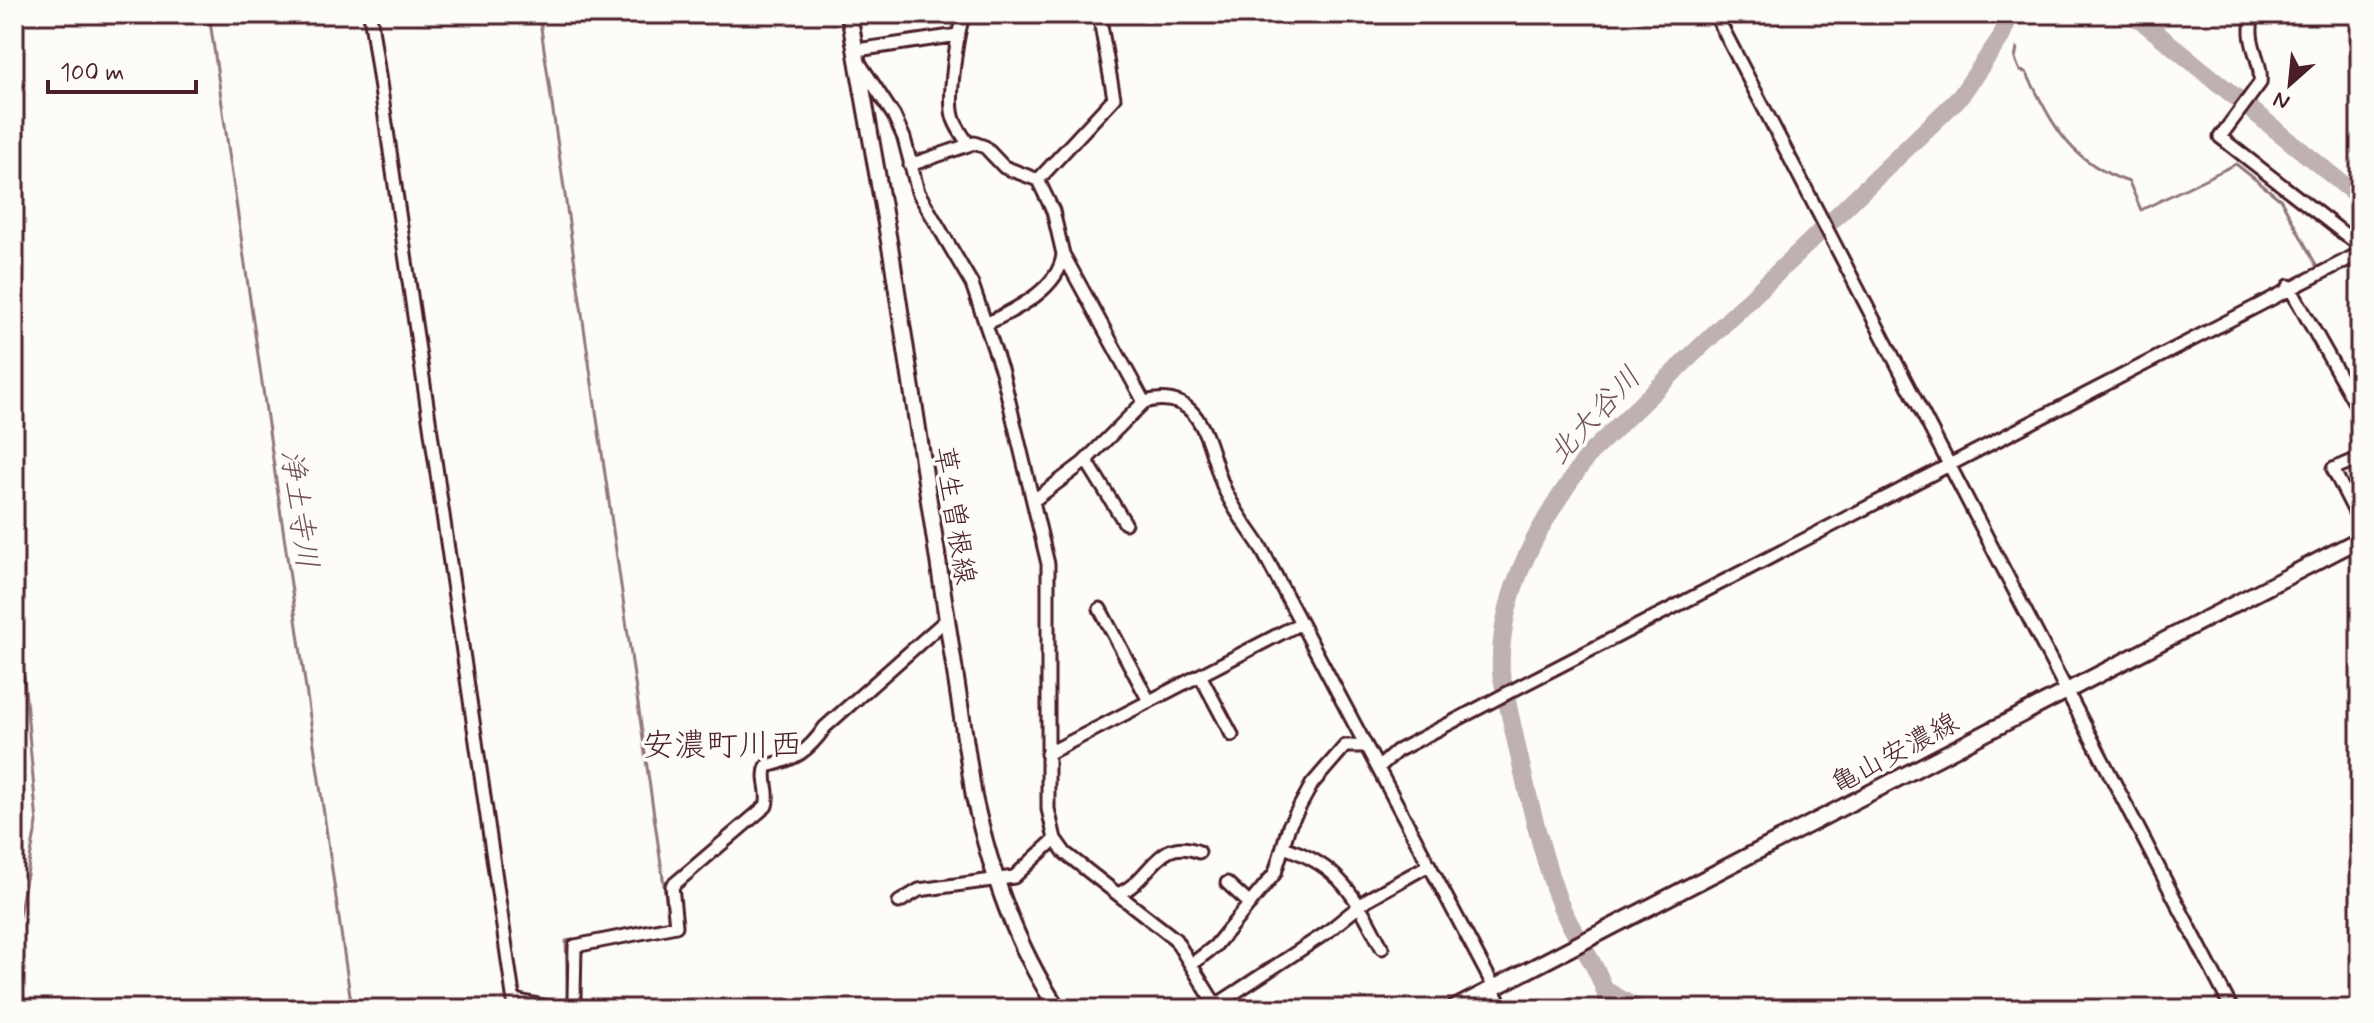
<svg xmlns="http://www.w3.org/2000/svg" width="2374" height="1023" viewBox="0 0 2374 1023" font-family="Mynerve,'Klee One',sans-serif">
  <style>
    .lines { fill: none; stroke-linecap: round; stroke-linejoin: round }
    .stream { stroke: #91777b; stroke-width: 3 }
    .river { stroke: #c0b1b1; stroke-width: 18 }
    .minor-casing { stroke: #4a1f2b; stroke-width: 17 }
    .major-casing { stroke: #4a1f2b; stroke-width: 20 }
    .minor { stroke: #fdfcf7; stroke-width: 11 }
    .major { stroke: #fdfcf7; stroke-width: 14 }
    .labels { text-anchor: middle; stroke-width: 7; stroke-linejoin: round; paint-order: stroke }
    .street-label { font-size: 28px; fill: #4a1f2b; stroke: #fdfcf7 }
    .water-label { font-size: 30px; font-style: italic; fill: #73525a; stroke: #fdfcf7 }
    .quarter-label { font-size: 32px; fill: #4a1f2b; stroke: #fdfcf7 }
  </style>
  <rect width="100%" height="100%" fill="#fdfcf7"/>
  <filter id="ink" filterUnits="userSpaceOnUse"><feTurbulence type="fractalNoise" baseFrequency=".0125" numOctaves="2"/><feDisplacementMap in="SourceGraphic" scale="16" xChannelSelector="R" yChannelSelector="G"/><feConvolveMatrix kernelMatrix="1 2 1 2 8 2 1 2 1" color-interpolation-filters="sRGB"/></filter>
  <g filter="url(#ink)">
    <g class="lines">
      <!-- stream -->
      <path class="stream" d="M209,14L352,1009
        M539,14L669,920L566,941L568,1009
        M2017,48L2015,59L2020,71L2026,72C2053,125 2069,162 2129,182L2141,210L2236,164L2281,200L2316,265
        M2337,271L2360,266
        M14,655L24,677L37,823L14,941
        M14,944L23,1009"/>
      <!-- river -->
      <path class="river" d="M2133,14L2360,198
        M1607,991L1638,1009
        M1609,1009C1604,970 1572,936 1558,899C1533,827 1517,747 1501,673C1497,591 1543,517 1590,453L1960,97L2001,37L2010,14"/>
      <!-- minor casing -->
      <g class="minor-casing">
        <path id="minor" d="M370,14L515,1009
          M964,14C957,32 948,97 953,116C955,126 963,135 968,144
          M1715,14L2232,1009
          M2253,14C2245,45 2263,59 2260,83L2220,137L2360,246
          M857,50L958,35
          M860,64L894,116L904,138L918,192L972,284L1002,372L1048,564V809L1055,839L1065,853L1175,939L1218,1009
          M910,165L974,143L985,147L1004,167L1038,180L1053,211L1063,254L1144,402
          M1038,180L1114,98L1099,14
          M2289,286L2360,412
          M988,323C1015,310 1060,288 1063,254
          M2360,458L2333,469L2360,522
          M1086,460L1125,523
          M1033,501L1083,463L1144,402C1205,386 1207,448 1224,488C1233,509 1248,528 1260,546L1495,989
          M1100,609L1149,701
          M1200,675L1232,735
          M1047,754L1301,623
          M1378,768L1397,751L1519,687L2360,253
          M1283,847C1340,865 1356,897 1382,948
          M1227,883L1250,904
          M1118,894C1152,880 1157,835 1199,852
          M899,902L919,890L1014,877L1055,839
          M1192,964L1215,946L1275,873L1289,826L1312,784L1345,746H1365
          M1493,990L1503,1009
          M514,1000L558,1009
          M1213,1007L1326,933L1368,899L1429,865
          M577,1009L574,998L575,946L676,926L672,886L766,806C771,792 761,779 767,766C795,759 808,752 825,727L946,620"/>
      </g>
      <!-- major casing -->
      <g class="major-casing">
        <path id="major" d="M849,14L892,258L974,797C991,872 1015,945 1058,1009
          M1453,1009L2360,539"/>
      </g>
      <!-- minor -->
      <use href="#minor" class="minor"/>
      <!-- major -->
      <use href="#major" class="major"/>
    </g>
  </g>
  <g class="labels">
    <!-- street labels -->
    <g class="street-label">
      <text transform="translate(956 515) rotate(81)" y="10">草生曽根線</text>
      <text transform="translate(1894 752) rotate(-28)" y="10">亀山安濃線</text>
    </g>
    <!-- water labels -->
    <g class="water-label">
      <text transform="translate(1594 415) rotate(-47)" y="10">北大谷川</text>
      <text transform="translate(300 509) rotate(82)" y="10">浄土寺川</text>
    </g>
    <!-- quarter labels -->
    <g class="quarter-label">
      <text x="722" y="755">安濃町川西</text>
    </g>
  </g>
  <!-- margin -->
  <rect width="2374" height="1023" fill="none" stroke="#fdfcf7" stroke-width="48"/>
  <rect x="24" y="24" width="2326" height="975" fill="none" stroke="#4a1f2b" stroke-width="3" filter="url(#ink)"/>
  <!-- north arrow -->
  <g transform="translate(2290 84) rotate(207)" stroke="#fdfcf7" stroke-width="6" paint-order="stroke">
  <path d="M0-6L14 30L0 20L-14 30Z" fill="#4a1f2b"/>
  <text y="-12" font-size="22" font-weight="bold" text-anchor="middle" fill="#4a1f2b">N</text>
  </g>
  <!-- scale -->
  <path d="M48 80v12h148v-12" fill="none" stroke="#4a1f2b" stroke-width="4"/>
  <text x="60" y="80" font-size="24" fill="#4a1f2b" stroke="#fdfcf7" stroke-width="6" paint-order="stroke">100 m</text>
</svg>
